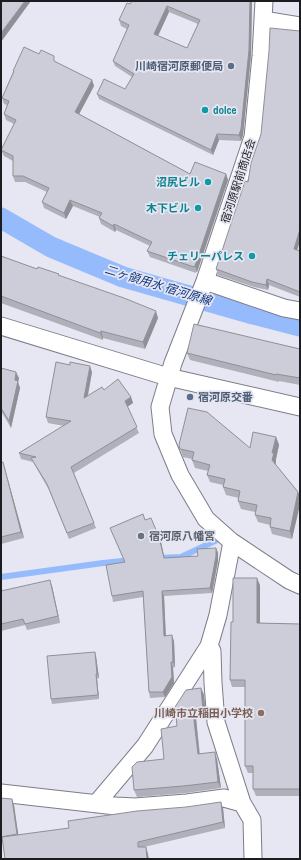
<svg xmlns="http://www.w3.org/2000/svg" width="301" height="860" viewBox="0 0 301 860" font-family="'Archivo Narrow','Noto Sans JP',sans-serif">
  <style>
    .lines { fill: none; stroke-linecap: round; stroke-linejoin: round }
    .stream { stroke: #96bbfc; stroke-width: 6 }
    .canal { stroke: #96bbfc; stroke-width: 21 }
    .street-casing { stroke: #7c7d87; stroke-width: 19 }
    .street { stroke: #fff; stroke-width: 17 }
    .wall { fill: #afb0ba; fill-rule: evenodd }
    .shaded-wall { fill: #8f9097 }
    .building { fill: #cccdd8; stroke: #8f9097; fill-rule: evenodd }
    .service-dot { fill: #5c6f8a; stroke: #e6e7f2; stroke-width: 1.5 }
    .culture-dot { fill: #0f9aa8; stroke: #e6e7f2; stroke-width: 1.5 }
    .worship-dot { fill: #6b7280; stroke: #e6e7f2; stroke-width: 1.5 }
    .education-dot { fill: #8d6e63; stroke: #e6e7f2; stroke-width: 1.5 }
    .labels { text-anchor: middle; stroke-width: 3.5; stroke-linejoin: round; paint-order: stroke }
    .service-label { font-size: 11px; font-weight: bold; fill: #4e5e75; stroke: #e6e7f2; text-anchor: end }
    .culture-label { font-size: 11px; font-weight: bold; fill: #0d838f; stroke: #e6e7f2; text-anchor: end }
    .street-label { font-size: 11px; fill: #1c1d21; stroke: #e6e7f2 }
    .worship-label { font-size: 11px; font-weight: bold; fill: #5b616d; stroke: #e6e7f2; text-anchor: start }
    .education-label { font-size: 11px; font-weight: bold; fill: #785e54; stroke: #e6e7f2; text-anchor: end }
    .water-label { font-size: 12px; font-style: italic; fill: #0e367f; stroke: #e6e7f2 }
  </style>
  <rect width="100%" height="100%" fill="#e6e7f2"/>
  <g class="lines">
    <!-- stream -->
    <path class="stream" d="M157,558L181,557L217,540
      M1,577L103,563L132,560"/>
    <!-- canal -->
    <path class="canal" d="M1,218L51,247L123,277L249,313L300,326"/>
    <!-- street casing -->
    <g class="street-casing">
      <path id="street" d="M264,1L261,56L253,137L205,281L173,363L160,407L163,434L180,475L206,519L232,542L289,580L300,585
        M263,20L300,26
        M205,281L284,308L300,311
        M1,326L168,377L300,407
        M209,646L212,651L213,683L216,722L242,803L252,820L253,859
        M1,793L116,806L135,807L187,803L224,798L242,803
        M96,804L145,746L209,646L218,615L232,542"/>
    </g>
    <!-- street -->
    <use href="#street" class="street"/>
  </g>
  <!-- wall -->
  <path class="wall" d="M132,1H252L251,55L243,135L241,141L219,140L213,155L99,99L97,94L125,89L132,77L115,66L113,61L127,29L121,26L119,20L130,4ZM169,12L198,24L187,48L158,36Z
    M39,54L92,80L94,86L79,114L190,174H226L228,180L197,272H196V273L150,257L147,251L150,246L116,230L115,232L101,224L99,218L100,217L73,206L66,219L44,208L42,202L47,192L25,182H15L13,176V161L4,156L1,150L14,124L6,120L4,114L7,105L4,104L2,98L13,72V71Z
    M248,182L297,250L300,251V297L269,285L268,290L254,287L218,275L216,269Z
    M1,256L37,269L59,276L158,318L145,349L103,338V340L1,303Z
    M287,346L300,349V385L279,381V382L190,360L187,353Z
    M1,368L19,378L18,382L20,388L11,428L1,411Z
    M92,372L88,396L104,390L131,397L133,403L127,407L139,433L74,473L96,528L69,539L49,490L33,462L21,459L19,453L64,426L48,423L46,417Z
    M276,437L279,445L276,459V465L298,492L300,497L292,539L272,534L270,527V525L258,522L255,515V512L241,509L238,501L239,498L226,495L223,487V485L210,482L207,475L208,471L195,468L192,460V459L183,457L179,445L250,448Z
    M3,462L5,469L24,538L1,544V463Z
    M145,520L161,542L164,558L198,556L216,548L218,553V561L212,593L164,596L166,636L174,641L175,667L173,668L174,683L165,697L150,698L149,692L143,597L113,602L112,596L125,562L110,528Z
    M260,585V623L300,624V796H256L253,789V773H248L245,766V687H232L230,680L233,622Z
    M52,586L60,623L27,630L25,625L1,631V591Z
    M96,656L99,678L97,679L99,699L52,704L51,699Z
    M201,688L204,695L206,717L196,718L200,754L217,759L221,788L186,793L137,797L134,790L164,759L177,726Z
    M1,798L12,799L14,805L18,835L223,808L225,828L144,847H146L148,854L1,843Z"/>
  <!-- shaded-wall -->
  <path class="shaded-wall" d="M25,1H31L1,42V33Z
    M250,1H252L251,55L243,135L241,141L239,135Z
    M167,6L169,12L156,40L154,34Z
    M92,80L94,86L77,118L75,112Z
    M217,134L219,140L213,155L211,150Z
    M226,174L228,180L197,272L195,266Z
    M70,200L73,206L66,219L64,213Z
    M114,224L116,230L115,232L113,226Z
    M300,229V241L296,254L294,249Z
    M267,279L269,285L268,290L266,285Z
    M156,311L158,318L145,349L143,342Z
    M101,331L103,338V340L100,333Z
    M90,366L92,372L86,404L84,398Z
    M16,372L19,378L18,382L20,388L11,428L9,421L15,380Z
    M131,397L133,403L127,407L125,401Z
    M276,437L279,445L276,459V461L275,468L272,460V453Z
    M3,462L5,469L24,538L21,532Z
    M298,492L300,497V505L292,539L290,531Z
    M159,537L161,542L166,564L164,558Z
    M216,548L218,553V561L212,593L210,588Z
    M257,578L260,585V630L257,623Z
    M50,580L52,586L60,623L58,616Z
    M162,591L164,596L166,641L164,636Z
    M172,635L174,641L175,667L173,662Z
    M95,652L96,656L99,678L97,674Z
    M171,662L173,668L174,683L165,697L163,692Z
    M96,674L97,679L99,699L98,695Z
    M201,688L204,695L206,717L203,711Z
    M193,712L196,718L200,761L198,754Z
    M215,752L217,759L221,788L218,782Z
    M12,799L14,805L19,839L17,834Z
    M221,802L223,808L225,828L223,822Z
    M146,847L148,854L149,859H147Z"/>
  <!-- building -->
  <path class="building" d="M1,1H25L1,33Z
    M132,1H250L249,50L241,129L239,135L217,134L211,150L97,94L104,79L125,89L134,74L113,61L129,25L119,20L127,3L130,4ZM167,6L200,20L187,48L154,34Z
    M270,28L300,31V229L294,249L300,251V292L267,279L266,285L252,282L216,269L245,181L248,182L251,163L261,134L269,51Z
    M24,47L39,54L41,50L54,56V61L92,80L75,112L190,174L195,162L226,174L195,266H194V267L147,251L152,242L114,224L113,226L99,218L102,213L70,200L64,213L42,202L49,188L23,176H13V156L1,150L16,120L4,114L9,101L2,98L14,71H13Z
    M1,256L37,269L38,267L59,274L58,275L124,298L156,311L143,342L101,331L100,333L1,296Z
    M194,324L287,346L300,349V378L276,374V375L187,353Z
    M56,362L70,365V362L90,366L84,398L102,387L104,390L118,379L131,397L125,401L137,427L71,467L94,523L67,533L47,484L31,458L36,457L19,453L71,421L46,417Z
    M1,368L16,372L15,380L18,381L9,421L1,408Z
    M188,408L207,412L250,448L253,432L276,437L272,453H274L272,460L298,492L290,531L270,527L271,518L255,515L257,505L238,501L240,491L223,487L225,479L207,475L210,465L192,460L194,452L180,449L179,445Z
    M3,462L21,532L1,537V463Z
    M143,514L145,520L151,518L159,537L164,558L198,556L197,549L216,548V556L210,588L162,591L164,636L172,635L173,662H171L172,677L163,692H149L143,591L112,596L106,565L125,562L110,528Z
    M233,578H257V623L300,624V789H253V766H245V680H230L231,622H233Z
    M50,580L58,616L25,624L23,619L1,624V591Z
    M95,652L97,674H96L98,695L51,699L47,656Z
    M201,688L203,711L193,712L198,754L215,752L218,782L183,786L134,790L132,767L137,762L164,759L161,729L177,726L175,707L186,690Z
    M1,798L12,799L17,834L1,837Z
    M221,802L223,822L138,842V847H146L147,859H5L2,837L69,828L68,821L137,811L186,807Z"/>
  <!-- markers -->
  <g class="service-dot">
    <circle cx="231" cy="66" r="4"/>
    <circle cx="190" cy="397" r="4"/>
  </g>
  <g class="culture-dot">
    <circle cx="205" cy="110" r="4"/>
    <circle cx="208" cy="182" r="4"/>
    <circle cx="198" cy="208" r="4"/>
    <circle cx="252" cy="256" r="4"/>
  </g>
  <circle class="worship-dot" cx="141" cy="536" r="4"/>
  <circle class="education-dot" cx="261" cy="713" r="4"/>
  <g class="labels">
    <!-- service labels -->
    <g class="service-label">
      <text x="223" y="70">川崎宿河原郵便局</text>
      <text x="198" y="401" text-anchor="start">宿河原交番</text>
    </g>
    <!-- culture labels -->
    <g class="culture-label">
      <text x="213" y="114" text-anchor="start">dolce</text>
      <text x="200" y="186">沼尻ビル</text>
      <text x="190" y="212">木下ビル</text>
      <text x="244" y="260">チェリーパレス</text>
    </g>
    <!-- street labels -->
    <g class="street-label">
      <text transform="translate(238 181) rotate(-72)" y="4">宿河原駅前商店会</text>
    </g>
    <!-- worship labels -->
    <g class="worship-label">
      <text x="149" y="540">宿河原八幡宮</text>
    </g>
    <!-- education labels -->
    <g class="education-label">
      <text x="253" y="717">川崎市立稲田小学校</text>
    </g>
    <!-- water labels -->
    <g class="water-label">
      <text transform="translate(158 285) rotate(17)" y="4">二ヶ領用水 宿河原線</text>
    </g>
  </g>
  <!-- border -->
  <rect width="301" height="860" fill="none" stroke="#1c1d21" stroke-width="4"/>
</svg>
